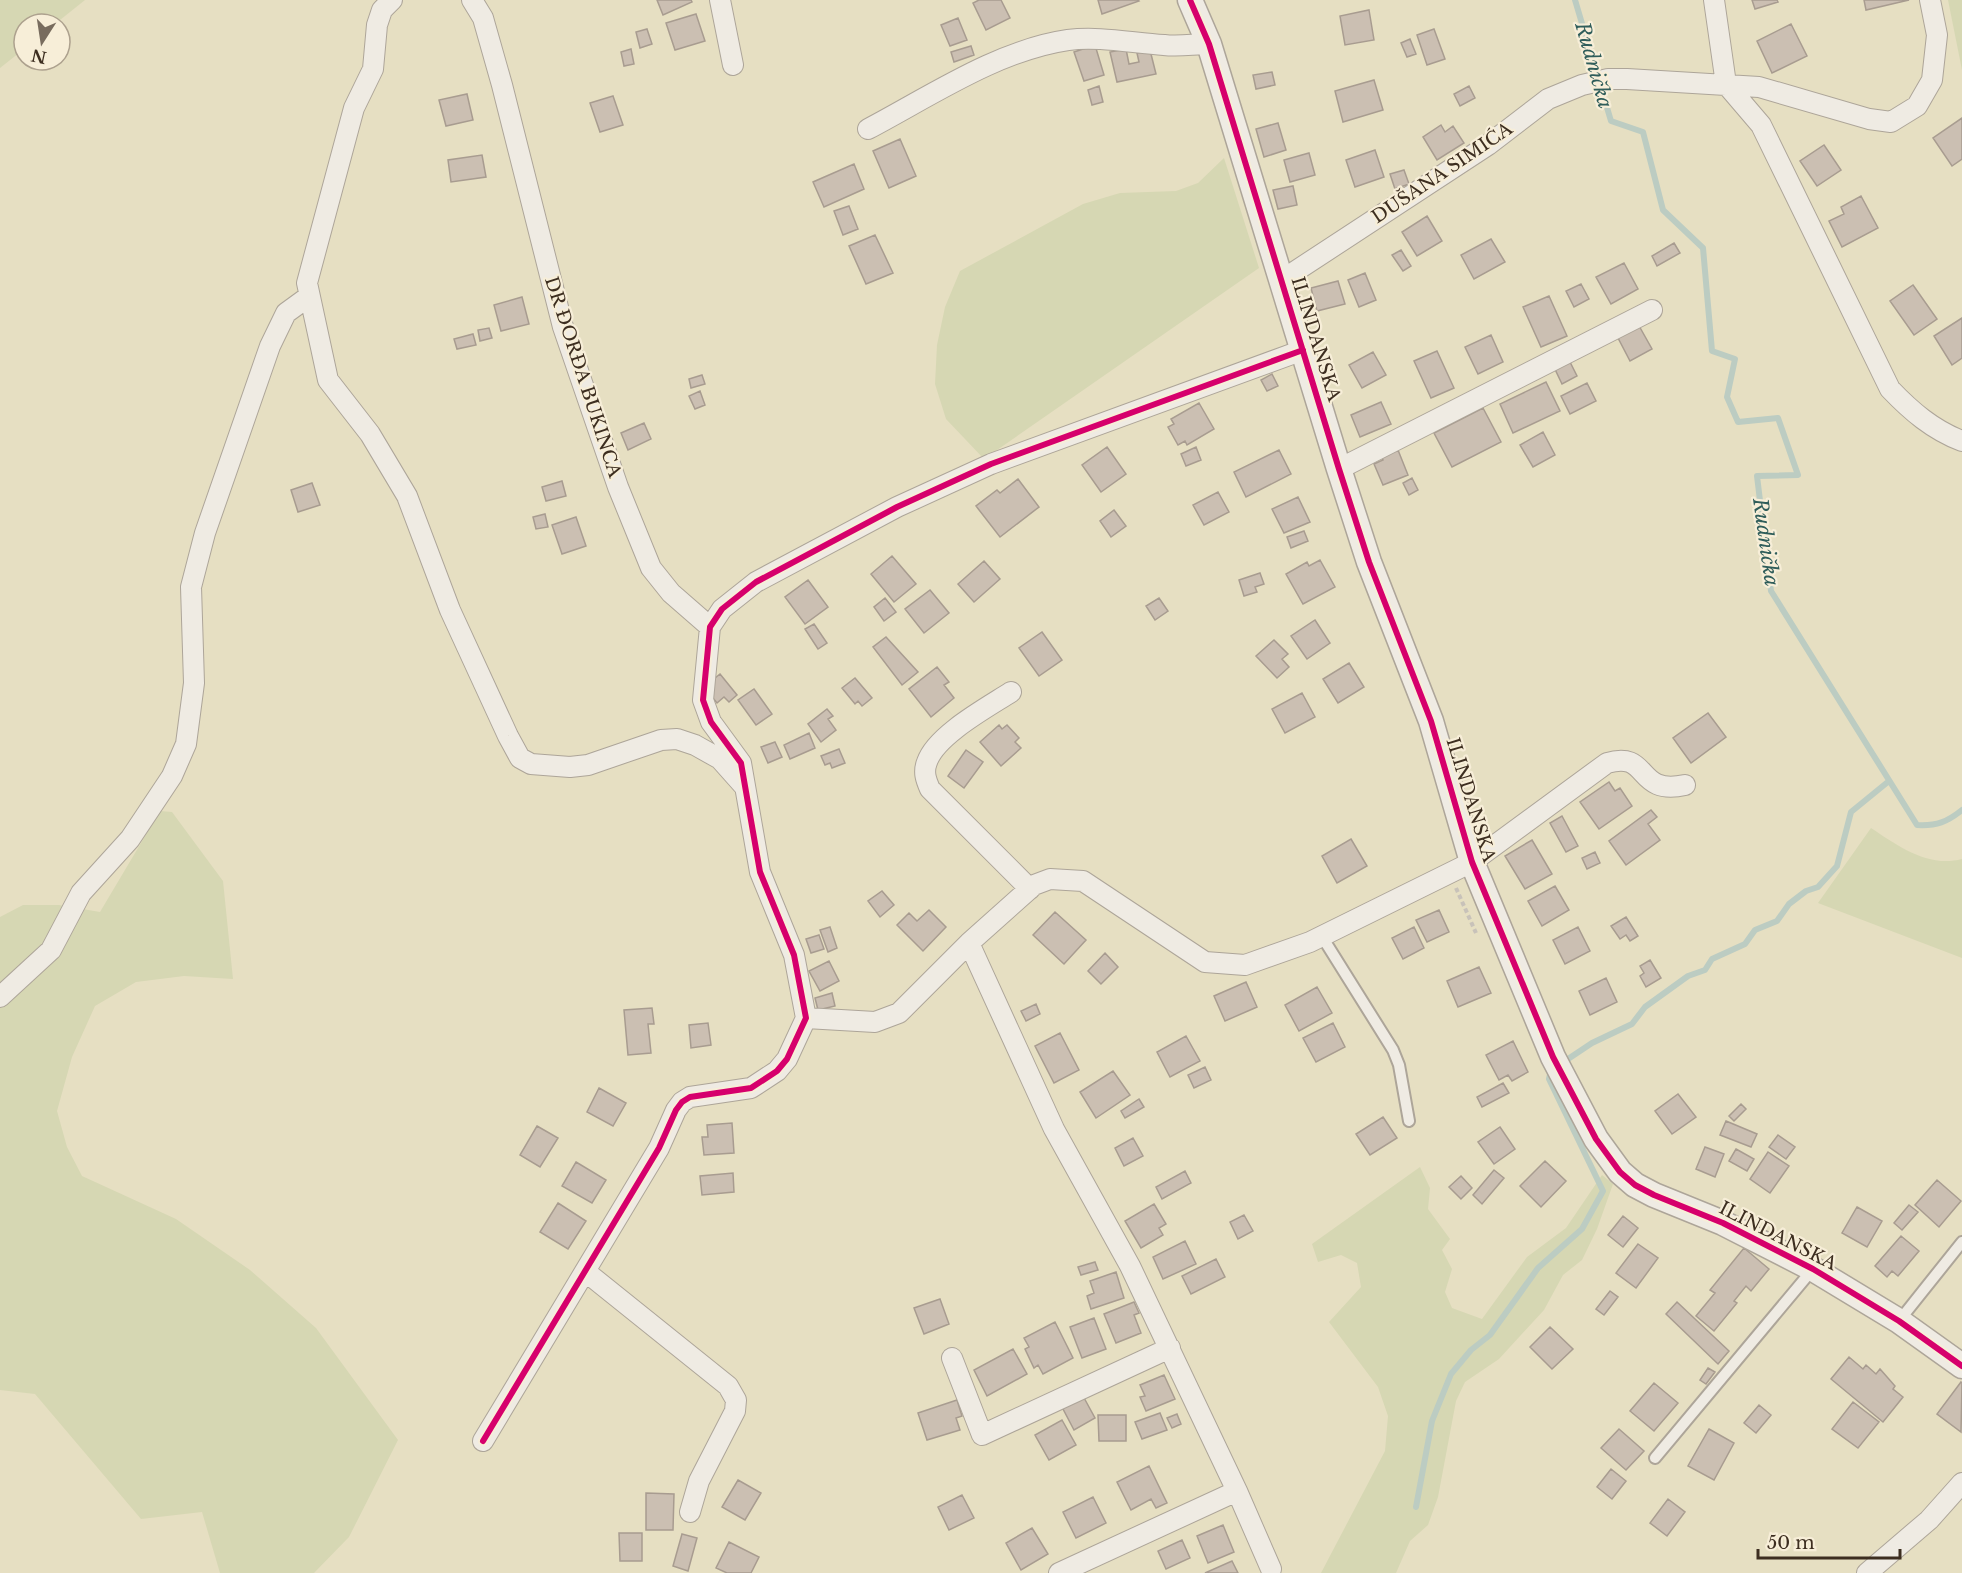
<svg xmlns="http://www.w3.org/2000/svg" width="1962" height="1573" viewBox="0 0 1962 1573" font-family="'Libre Baskerville',serif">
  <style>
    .farmland { fill: #e6dfc2; fill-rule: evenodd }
    .green { fill: #d6d7b3 }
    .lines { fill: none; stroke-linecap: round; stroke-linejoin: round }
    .stream { stroke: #bcccc2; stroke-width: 6 }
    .building { fill: #cbbfb2; stroke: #a89c90; stroke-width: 1.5 }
    .service-casing { stroke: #ada599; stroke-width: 14 }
    .minor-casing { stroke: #ada599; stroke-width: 22 }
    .tertiary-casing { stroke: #ada599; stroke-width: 27 }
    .path { stroke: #c8c2b9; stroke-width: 4; stroke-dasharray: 4.5 3; stroke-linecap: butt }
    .service { stroke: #efebe3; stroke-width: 10 }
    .minor { stroke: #efebe3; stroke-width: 20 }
    .tertiary { stroke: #efebe3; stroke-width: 24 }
    .cycleway-casing { stroke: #f7eed8; stroke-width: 10 }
    .cycleway { stroke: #d6006c; stroke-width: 6 }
    .labels { text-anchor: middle; stroke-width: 4.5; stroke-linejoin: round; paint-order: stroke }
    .street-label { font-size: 18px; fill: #3d2e20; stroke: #f7eed8 }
    .water-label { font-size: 20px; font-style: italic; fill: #2f5d5a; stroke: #f7eed8 }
  </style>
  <rect width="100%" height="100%" fill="#e7e0d1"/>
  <!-- farmland -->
  <path class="farmland" d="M0,0H1962V1573H0ZM24,24H60V60H24Z"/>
  <!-- green -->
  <path class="green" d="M0,0H85L55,24H24V49L0,68Z
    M1948,0H1962V70Z
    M1224,158L1259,268L984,459L946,419L935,384L937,345L945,307L960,271L1083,204L1120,193L1176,191L1198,183Z
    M160,811L172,812L223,881L233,979L184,976L136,982L95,1006L72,1057L57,1111L67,1147L82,1176L176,1219L250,1270L316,1328L398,1440L349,1537L314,1573H220L202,1512L141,1519L35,1394L0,1390V917L23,905H59L100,912Z
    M1871,828C1898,846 1928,868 1962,859V958L1818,903Z
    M1420,1167L1430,1188L1428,1209L1450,1239L1442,1250L1452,1269L1445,1292L1452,1308L1482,1319L1527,1257L1566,1228L1602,1175L1613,1184L1597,1229L1582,1260L1563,1275L1544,1310L1499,1359L1465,1382L1456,1401L1438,1497L1428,1525L1410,1541L1396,1573H1321L1385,1451L1388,1416L1378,1387L1329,1322L1361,1287L1357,1263L1341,1255L1318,1262L1312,1244Z"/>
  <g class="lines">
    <!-- stream -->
    <path class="stream" d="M1575,0L1611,121L1643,132L1663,210L1703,248L1712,351L1735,359L1727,397L1738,422L1778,418L1798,475L1757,476L1771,591L1917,825C1937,826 1947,822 1962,810
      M1562,1063L1592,1043L1632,1024L1645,1007L1688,976L1705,970L1712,959L1745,944L1755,930L1777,921L1789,904L1806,891L1818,887L1837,866L1851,812L1889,781
      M1416,1507L1432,1421L1451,1374L1471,1350L1490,1335L1538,1268L1582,1229L1603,1191L1549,1079L1551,1070"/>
  </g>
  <!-- building -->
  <path class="building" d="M657,0H691L692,2L663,15Z
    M979,0H1001L1010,18L986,30L973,3Z
    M1098,0H1138L1139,1L1102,14Z
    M1752,0H1777L1778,2L1755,9Z
    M1864,0H1909L1866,10Z
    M1369,10L1374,40L1345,45L1340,16Z
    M696,14L705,41L675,50L666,23Z
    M958,18L967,40L950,46L941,25Z
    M1791,24L1807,56L1772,73L1757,41Z
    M647,29L652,44L640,48L636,32Z
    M1434,29L1445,59L1427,65L1417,35Z
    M1410,39L1416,54L1407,57L1401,43Z
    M1095,45L1104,75L1084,81L1074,52Z
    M971,46L974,55L954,62L951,52Z
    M631,49L634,64L624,66L621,52Z
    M1126,49L1129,64L1139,62L1137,53L1150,50L1156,74L1117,82L1110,52Z
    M1272,72L1275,85L1256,89L1253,75Z
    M1374,80L1383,110L1343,122L1335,91Z
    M1099,86L1103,102L1092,105L1088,90Z
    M1469,86L1475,98L1460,106L1454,94Z
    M467,94L473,120L446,126L439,100Z
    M613,96L623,125L600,132L590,103Z
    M1962,118V159L1952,166L1933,138Z
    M1278,123L1286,150L1264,157L1256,129Z
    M1441,125L1445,132L1453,126L1464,143L1437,160L1423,137Z
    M900,139L916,176L889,188L873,151Z
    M1824,145L1841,170L1817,186L1800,161Z
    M1375,150L1384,177L1355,187L1346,160Z
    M1309,153L1315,175L1290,182L1284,160Z
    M482,155L486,177L451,182L448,160Z
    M854,164L864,189L824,207L813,182Z
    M1404,170L1409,184L1395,189L1390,174Z
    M1293,186L1297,205L1278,209L1273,190Z
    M1861,196L1878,228L1842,247L1829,221L1844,214L1841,207Z
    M849,206L858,229L843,235L834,211Z
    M1427,216L1442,241L1417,256L1402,232Z
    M875,235L893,273L866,284L849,246Z
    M1491,239L1505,262L1474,279L1461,255Z
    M1674,243L1680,253L1657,266L1652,256Z
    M1401,250L1411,266L1403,271L1392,255Z
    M1624,263L1638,289L1611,304L1596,277Z
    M1365,273L1376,300L1359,307L1348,280Z
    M1338,281L1345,304L1317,311L1311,288Z
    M1581,284L1589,299L1574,307L1566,291Z
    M1913,285L1937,319L1914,335L1890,301Z
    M1549,296L1567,336L1541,347L1523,307Z
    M522,297L529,324L501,331L494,305Z
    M1962,318V358L1952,365L1934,336Z
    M1638,324L1652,349L1630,361L1617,336Z
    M489,328L492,338L480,341L478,330Z
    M473,334L476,345L457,349L454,339Z
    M1491,335L1503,362L1478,374L1465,347Z
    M1437,351L1454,388L1431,398L1414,361Z
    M1373,352L1386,375L1362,388L1349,365Z
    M1568,358L1577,376L1562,384L1553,365Z
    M1272,374L1278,386L1267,391L1261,380Z
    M702,375L705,384L691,388L689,379Z
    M1546,382L1560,411L1513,433L1500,404Z
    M1587,383L1596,401L1570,414L1561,396Z
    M700,391L705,405L695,409L689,396Z
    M1381,402L1391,424L1360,437L1351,415Z
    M1199,403L1214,429L1187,445L1185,441L1178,445L1168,427L1174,424L1171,419Z
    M1483,408L1501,442L1452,467L1434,433Z
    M644,423L651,439L628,450L621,433Z
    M1543,432L1555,455L1533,467L1520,445Z
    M1107,447L1126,474L1101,492L1082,465Z
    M1196,447L1201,460L1186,466L1181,454Z
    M1279,450L1291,474L1246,497L1234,472Z
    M1398,450L1408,475L1383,485L1374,464L1383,460L1381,457Z
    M1412,478L1418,490L1409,495L1403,483Z
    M1018,479L1039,507L1000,537L976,506L997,490L1000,493Z
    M562,481L566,496L546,501L542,487Z
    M312,483L320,505L298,512L291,490Z
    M1218,492L1229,512L1204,525L1193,505Z
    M1298,497L1310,522L1284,533L1272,509Z
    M1114,510L1126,526L1111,537L1100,521Z
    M545,514L548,527L536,529L533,517Z
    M576,517L586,546L562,554L552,525Z
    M1304,531L1308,541L1291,548L1287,537Z
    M892,556L916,584L894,602L871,574Z
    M1320,560L1335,587L1303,604L1286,574L1307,562L1309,566Z
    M984,561L1000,579L974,602L958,584Z
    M1260,573L1264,584L1255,587L1257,592L1244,596L1239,580Z
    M808,580L828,607L805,624L785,597Z
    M930,590L949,613L924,633L905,609Z
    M885,598L896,612L884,621L874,607Z
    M1159,598L1168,611L1155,620L1146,606Z
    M1315,620L1330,643L1307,659L1291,636Z
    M814,624L827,643L818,649L805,629Z
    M1042,632L1062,660L1039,676L1019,648Z
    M886,637L918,672L902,685L873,647Z
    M1274,640L1288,654L1282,659L1289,667L1277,678L1256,656Z
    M1349,663L1364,687L1338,703L1323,679Z
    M937,667L949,682L944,685L954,698L931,717L909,689Z
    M720,674L737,695L729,702L724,697L717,703L704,687Z
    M855,678L872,698L862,706L858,701L855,704L842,688Z
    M754,689L772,714L756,725L738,700Z
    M1302,693L1315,717L1285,733L1272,709Z
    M827,709L833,716L828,719L836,730L821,742L808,724Z
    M1708,713L1726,737L1691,763L1673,738Z
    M999,725L1002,729L1007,725L1019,738L1015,742L1021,748L1001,766L980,742Z
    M809,733L815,748L790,759L784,745Z
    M775,742L782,757L768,763L761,747Z
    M839,749L845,763L832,768L830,763L825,765L821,756Z
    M966,750L983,762L964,788L948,776Z
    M1609,782L1615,791L1620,788L1632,806L1599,829L1580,802Z
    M1651,810L1657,817L1648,824L1660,840L1626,865L1609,841Z
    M1562,816L1578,846L1566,852L1550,823Z
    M1351,839L1367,866L1337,883L1322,856Z
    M1532,840L1552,874L1525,889L1505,856Z
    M1595,852L1600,863L1587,869L1582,858Z
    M1555,886L1569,910L1542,926L1528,901Z
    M882,891L894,905L880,917L868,901Z
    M929,910L946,927L923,951L897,925L909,913L917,921Z
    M1439,910L1449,932L1427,942L1416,920Z
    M1055,912L1086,940L1064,964L1033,935Z
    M1626,917L1638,936L1630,941L1626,935L1620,939L1611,926Z
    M830,927L837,948L828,952L820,930Z
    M1414,927L1424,948L1403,959L1392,938Z
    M1578,927L1590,951L1565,964L1553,940Z
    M819,935L824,949L811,953L806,939Z
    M1105,953L1118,967L1101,984L1088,971Z
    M1650,960L1661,978L1646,987L1640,976L1644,973L1640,966Z
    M829,961L839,981L820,991L809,971Z
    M1479,967L1491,993L1458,1007L1447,981Z
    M1606,978L1617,1002L1590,1015L1579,991Z
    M1246,982L1257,1007L1225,1021L1214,996Z
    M1317,987L1332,1013L1299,1031L1285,1005Z
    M832,993L835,1006L818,1010L815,998Z
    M1036,1004L1040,1014L1026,1021L1021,1011Z
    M652,1008L654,1024H648L651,1053L628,1055L624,1010Z
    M708,1023L711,1045L691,1048L689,1025Z
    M1333,1023L1345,1047L1316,1062L1303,1038Z
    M1060,1033L1079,1070L1054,1083L1035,1046Z
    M1186,1036L1200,1061L1170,1077L1157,1052Z
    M1513,1041L1528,1072L1512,1081L1508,1075L1499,1080L1486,1055Z
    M1205,1067L1211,1080L1194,1088L1188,1075Z
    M1113,1071L1130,1095L1096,1118L1080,1092Z
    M1503,1083L1509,1093L1482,1107L1477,1097Z
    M599,1088L626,1103L613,1126L587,1112Z
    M1678,1094L1696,1117L1672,1134L1655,1111Z
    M1139,1099L1144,1107L1125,1118L1121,1111Z
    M1741,1104L1746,1109L1734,1121L1729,1116Z
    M1383,1117L1397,1138L1370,1155L1356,1134Z
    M1726,1121L1757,1134L1751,1147L1720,1135Z
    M732,1123L734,1153L704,1155L702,1137H708L707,1125Z
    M537,1126L558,1138L540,1167L520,1155Z
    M1500,1127L1515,1149L1494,1164L1478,1142Z
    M1778,1135L1795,1147L1786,1159L1769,1147Z
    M1133,1138L1143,1156L1124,1166L1115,1148Z
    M1705,1147L1724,1154L1715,1177L1696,1169Z
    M1736,1149L1754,1159L1747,1171L1729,1161Z
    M1768,1152L1789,1166L1770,1193L1750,1179Z
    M1545,1161L1566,1181L1541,1207L1520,1186Z
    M576,1162L606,1180L592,1203L562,1186Z
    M1494,1170L1504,1178L1482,1204L1473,1195Z
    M1185,1171L1191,1183L1162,1199L1156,1187Z
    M733,1173L734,1192L702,1195L700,1176Z
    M1461,1176L1472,1188L1461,1199L1449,1187Z
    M1937,1180L1961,1201L1939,1227L1915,1205Z
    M558,1203L586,1221L568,1249L540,1232Z
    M1154,1204L1166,1224L1159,1228L1163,1235L1141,1248L1125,1221Z
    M1909,1205L1918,1212L1902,1230L1894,1223Z
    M1857,1207L1882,1221L1867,1247L1842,1233Z
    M1244,1215L1253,1231L1238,1239L1230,1222Z
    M1623,1216L1638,1228L1623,1247L1608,1235Z
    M1901,1236L1919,1251L1898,1276L1892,1271L1887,1277L1875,1266Z
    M1185,1241L1196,1264L1163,1279L1153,1257Z
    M1638,1244L1658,1258L1636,1288L1616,1273Z
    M1744,1248L1769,1269L1751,1291L1746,1286L1734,1301L1737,1303L1714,1331L1696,1316L1715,1293L1710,1290Z
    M1216,1259L1225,1277L1191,1294L1182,1276Z
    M1095,1262L1098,1270L1081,1275L1078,1267Z
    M1116,1272L1124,1298L1091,1309L1087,1296L1094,1293L1090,1281Z
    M1610,1291L1618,1297L1604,1315L1596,1309Z
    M940,1299L949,1324L924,1334L914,1308Z
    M1134,1302L1139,1313L1134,1315L1141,1333L1116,1343L1104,1314Z
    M1677,1302L1729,1351L1718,1364L1666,1314Z
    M1094,1318L1106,1349L1082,1358L1070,1327Z
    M1055,1322L1073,1358L1043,1374L1038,1365L1034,1368L1025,1349L1029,1347L1024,1338Z
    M1550,1327L1573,1349L1552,1369L1530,1347Z
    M1013,1349L1027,1374L987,1396L974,1370Z
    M1849,1357L1863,1369L1866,1365L1876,1374L1880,1369L1895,1386L1893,1389L1903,1397L1883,1422L1831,1379Z
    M1708,1368L1715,1372L1706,1384L1700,1380Z
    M1164,1375L1175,1399L1146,1411L1140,1397L1145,1396L1140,1385Z
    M1961,1382L1962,1383L1961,1432L1937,1414Z
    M1654,1383L1678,1403L1654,1431L1630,1411Z
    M1083,1396L1095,1418L1074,1430L1062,1407Z
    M957,1400L962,1416L956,1418L960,1430L927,1440L918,1413Z
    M1853,1402L1879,1422L1858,1448L1832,1429Z
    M1759,1405L1771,1415L1756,1433L1744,1423Z
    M1160,1413L1167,1430L1142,1439L1135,1422Z
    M1177,1414L1181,1424L1172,1428L1167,1418Z
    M1098,1415H1126V1441H1099Z
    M1062,1420L1076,1445L1049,1460L1035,1435Z
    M1619,1429L1644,1451L1626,1470L1601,1448Z
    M1709,1429L1734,1443L1714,1480L1688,1466Z
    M1149,1466L1167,1503L1156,1508L1151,1499L1131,1510L1117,1482Z
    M1611,1469L1626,1481L1612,1499L1597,1487Z
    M738,1480L761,1493L745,1520L722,1507Z
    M646,1493L674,1494L673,1530H646Z
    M962,1495L974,1518L949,1530L938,1507Z
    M1093,1497L1106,1523L1076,1538L1063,1512Z
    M1668,1499L1685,1512L1667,1536L1650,1523Z
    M1223,1525L1234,1552L1208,1563L1197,1536Z
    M1032,1528L1048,1554L1021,1570L1006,1543Z
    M619,1533H642V1561H620Z
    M682,1534L697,1538L688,1571L673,1566Z
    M1182,1540L1190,1558L1166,1569L1158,1551Z
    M729,1542L759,1557L751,1573H727L716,1568Z
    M1232,1561L1238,1573H1205Z"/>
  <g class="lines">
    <!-- service casing -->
    <g class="service-casing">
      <path id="service" d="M1321,935L1393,1050L1399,1065L1409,1121
        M1899,1321L1962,1242
        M1655,1458L1813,1269"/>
    </g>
    <!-- minor casing -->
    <g class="minor-casing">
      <path id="minor" d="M392,0L382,10L377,25L373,69L354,108L307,283L328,380L370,434L407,496L450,610L508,736L520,758L531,764L570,767L588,765L661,740L677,739L695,745L720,759L744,786
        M472,0L483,18L502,85L563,327L618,487L651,568L671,593L710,627
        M720,0L733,65
        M1714,0L1726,84L1761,125L1890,389C1911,411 1933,430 1962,441
        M868,129C929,97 998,50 1068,40C1099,36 1132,43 1164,45C1179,47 1194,44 1209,44
        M1282,280L1488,145L1548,99L1582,85L1608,79H1627L1759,87L1869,119L1891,122L1917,106L1932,80L1937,35L1930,0
        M1339,469L1652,310
        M1011,692C988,707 936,735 927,762C923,772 926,780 930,789L1030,889
        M969,943L1054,1129L1130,1266L1237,1491L1271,1569
        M0,997L51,950L81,893L130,839L172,776L186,744L194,683L191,587L205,533L270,346L286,313L308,297
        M806,1018L875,1022L899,1013L969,943L1034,885L1050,879L1083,881L1205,962L1245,965L1310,942L1472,862L1607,763C1651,750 1634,796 1685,785
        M586,1272L728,1386L736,1400L735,1411L699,1481L690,1512
        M952,1358L982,1435L1170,1348
        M483,1441L659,1148L676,1110L682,1102L690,1097L751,1088L777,1071L787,1059L806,1018L794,955L760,872L741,763L711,722L703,700L710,627L722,609L756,582L897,507L991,464L1303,350
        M1059,1573L1237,1491
        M1867,1573L1929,1520L1962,1483"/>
    </g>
    <!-- tertiary casing -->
    <g class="tertiary-casing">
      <path id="tertiary" d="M1190,0L1209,44L1339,469L1369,562L1431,721L1472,862L1553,1057L1596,1139L1620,1172L1635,1185L1654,1195L1723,1223L1813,1269L1899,1321L1962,1366"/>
    </g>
    <!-- path -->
    <path class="path" d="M1456,888L1476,933"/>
    <!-- service -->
    <use href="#service" class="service"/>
    <!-- minor -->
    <use href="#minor" class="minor"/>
    <!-- tertiary -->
    <use href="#tertiary" class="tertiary"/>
    <!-- cycleway casing -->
    <g class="cycleway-casing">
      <path id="cycleway" d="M1190,0L1209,44L1339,469L1369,562L1431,721L1472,862L1553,1057L1596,1139L1620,1172L1635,1185L1654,1195L1723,1223L1813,1269L1899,1321L1962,1366
        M483,1441L659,1148L676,1110L682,1102L690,1097L751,1088L777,1071L787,1059L806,1018L794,955L760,872L741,763L711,722L703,700L710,627L722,609L756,582L897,507L991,464L1303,350"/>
    </g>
    <!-- cycleway -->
    <use href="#cycleway" class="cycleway"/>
  </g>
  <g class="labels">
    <!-- street labels -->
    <g class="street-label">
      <text transform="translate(1442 173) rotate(-34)" y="6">DUŠANA SIMIĆA</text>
      <text transform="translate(1316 339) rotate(73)" y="6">ILINDANSKA</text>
      <text transform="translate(583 377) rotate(72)" y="6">DR ĐORĐA BUKINCA</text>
      <text transform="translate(1471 800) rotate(73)" y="6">ILINDANSKA</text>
      <text transform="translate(1778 1236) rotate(27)" y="6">ILINDANSKA</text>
    </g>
    <!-- water labels -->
    <g class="water-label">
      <text transform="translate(1594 65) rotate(74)" y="7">Rudnička</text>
      <text transform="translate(1766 542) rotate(82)" y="7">Rudnička</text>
    </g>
  </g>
  <!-- north arrow -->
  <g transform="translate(42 42) rotate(192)"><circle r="28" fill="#f7eed8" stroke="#ada18e" stroke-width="1.5"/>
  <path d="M0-4.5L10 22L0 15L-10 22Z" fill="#786c5e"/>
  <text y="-9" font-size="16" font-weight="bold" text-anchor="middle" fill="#3d2e20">N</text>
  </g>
  <!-- scale -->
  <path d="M1758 1549v9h142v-9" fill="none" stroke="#3d2e20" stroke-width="3"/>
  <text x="1767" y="1549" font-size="18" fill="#3d2e20" stroke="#f7eed8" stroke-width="4.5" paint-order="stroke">50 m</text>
</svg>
